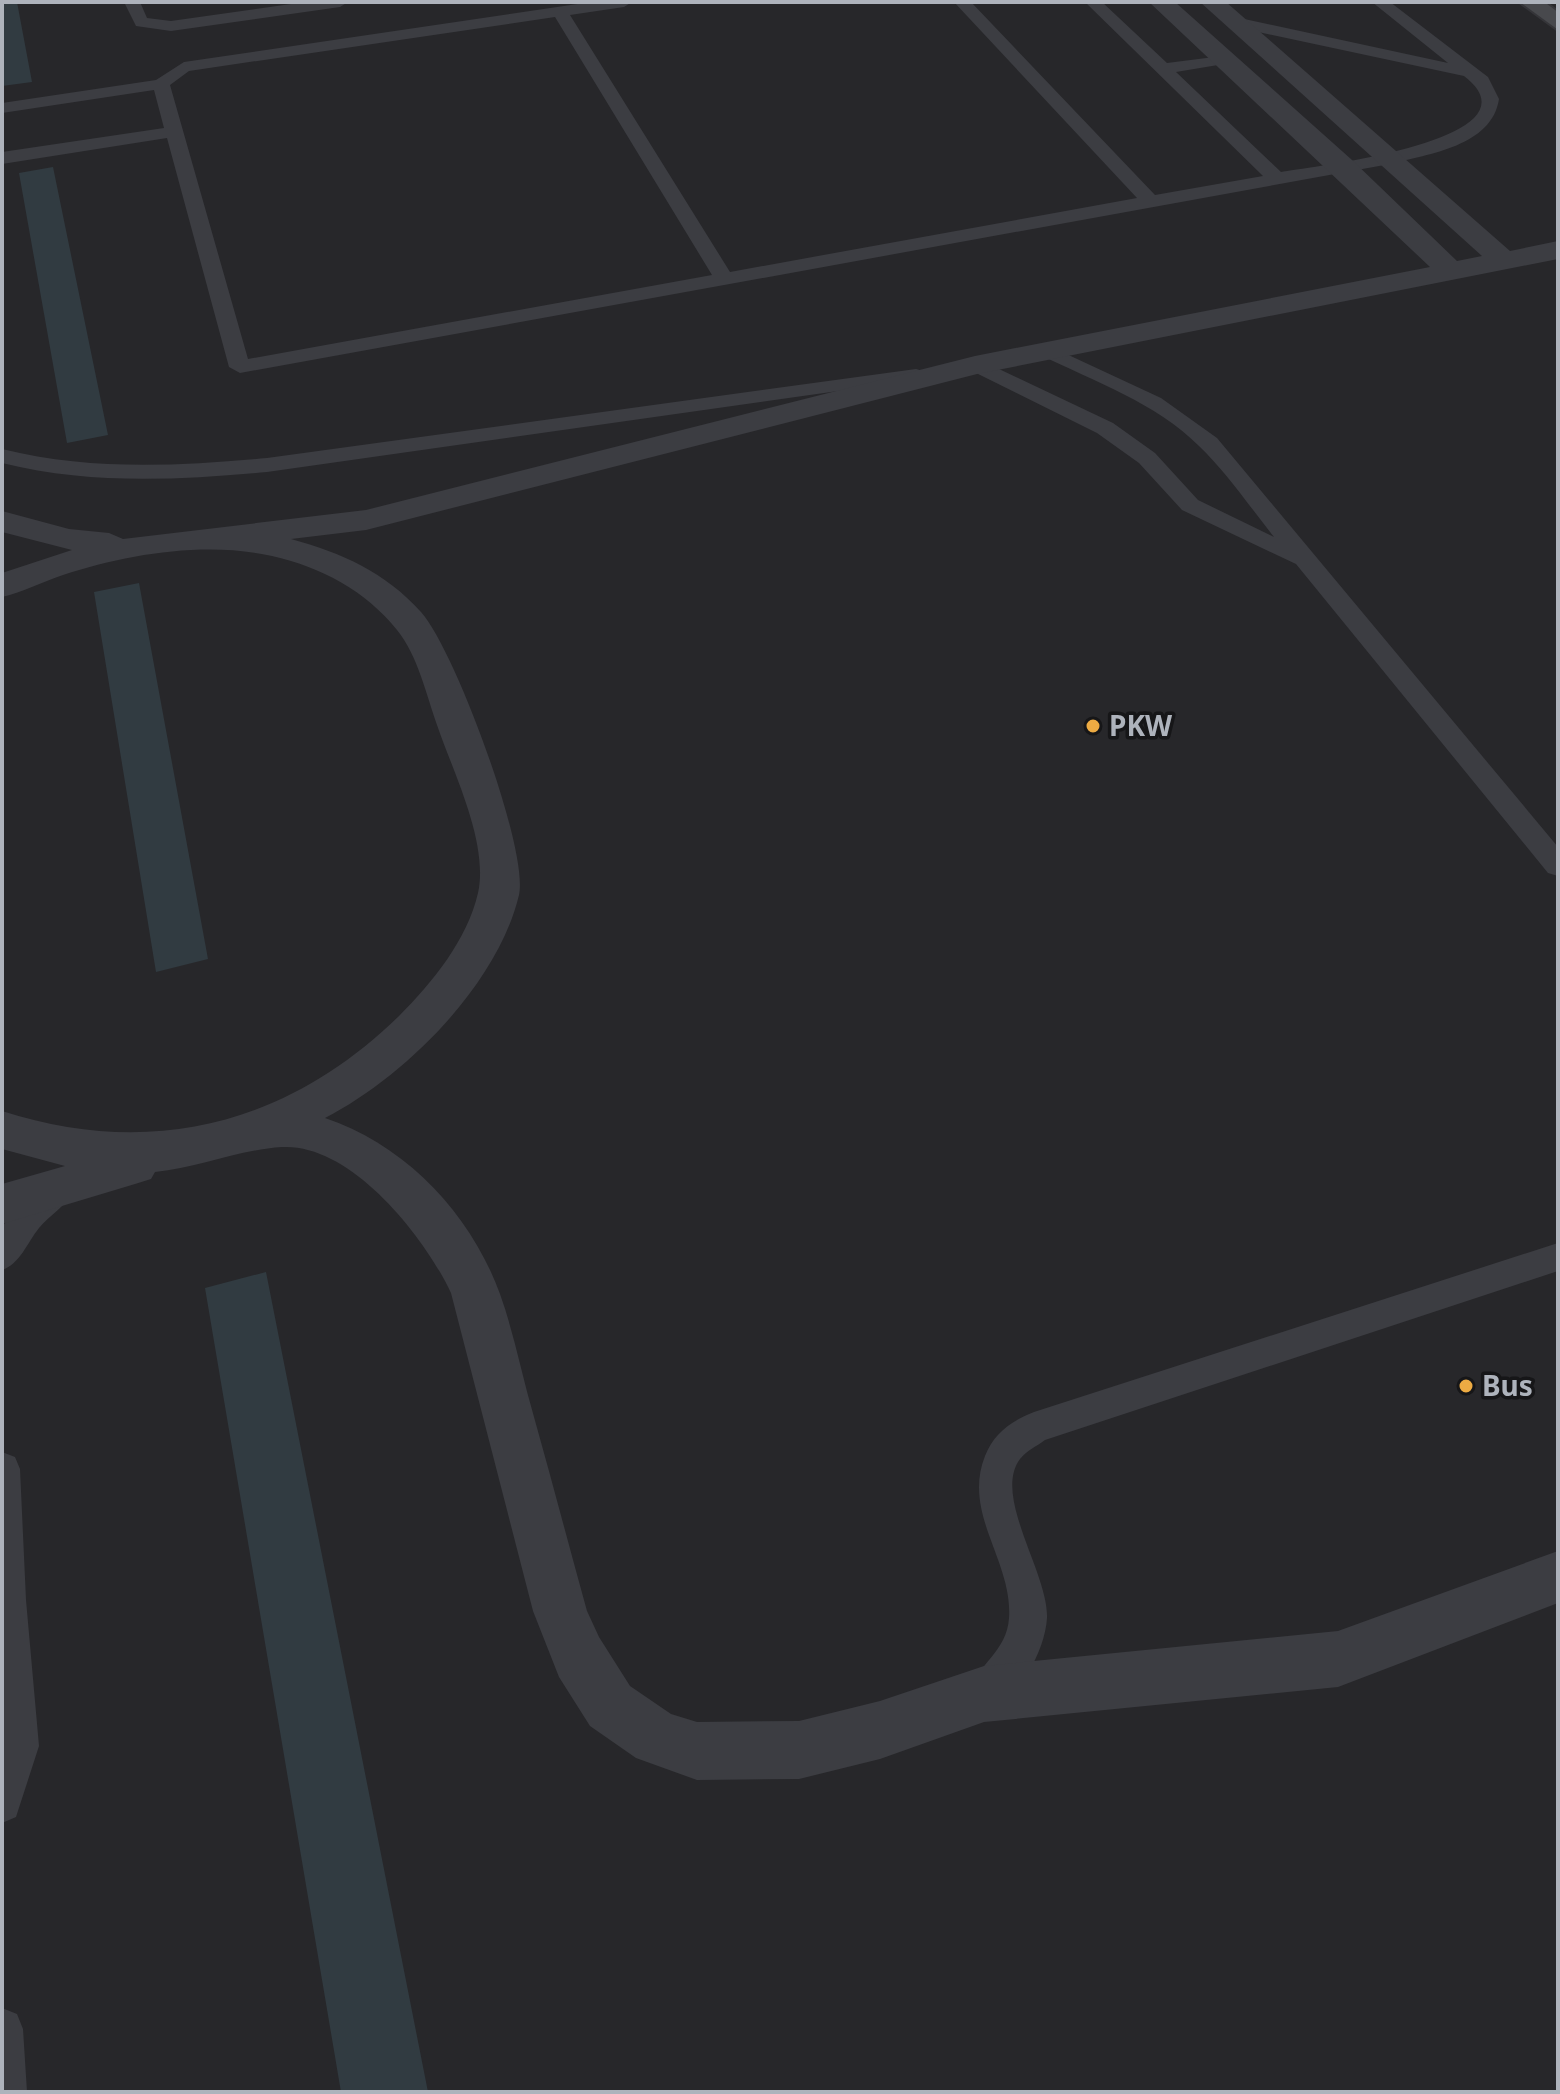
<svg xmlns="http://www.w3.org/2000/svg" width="1560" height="2094" viewBox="0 0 1560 2094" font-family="'Noto Sans',sans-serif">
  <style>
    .built { fill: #27272a }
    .water { fill: #313b41 }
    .building { fill: #48494d; stroke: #353539; stroke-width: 2 }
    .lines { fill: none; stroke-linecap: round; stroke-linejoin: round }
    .service { fill: #3c3d42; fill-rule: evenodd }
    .minor { fill: #3c3d42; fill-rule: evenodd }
    .poi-dot { fill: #edab43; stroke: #161618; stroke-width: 3 }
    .labels { text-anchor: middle; stroke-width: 7; stroke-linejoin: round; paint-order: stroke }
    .poi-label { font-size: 28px; font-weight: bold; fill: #aeb3bc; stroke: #161618; text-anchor: start }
  </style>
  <rect width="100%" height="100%" fill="#1b1b1d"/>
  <!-- built -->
  <path class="built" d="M2,2H1558V2092H2Z"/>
  <!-- water -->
  <path class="water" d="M2,2H17L32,82L2,86Z
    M53,167L108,435L67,443L19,173Z
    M139,583L208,959L156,972L94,592Z
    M266,1272L428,2092H341L205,1288Z"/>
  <!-- building -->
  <path class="building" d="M1518,2H1546L1558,11V31Z"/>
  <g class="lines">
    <!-- service -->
    <path class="service" d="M124,2H140L147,18L171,21L305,2H348L340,7L171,31L136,26Z
      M591,2H632L624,7L570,15L730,272L1137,198L954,2H971L1155,195L1263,176L1085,2H1102L1167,63L1230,55L1233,59L1230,63L1176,72L1281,172C1311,167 1547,140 1464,76L1235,27L1229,26L1227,22L1229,18L1235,17L1448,63L1372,2H1390L1488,77L1499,99C1492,146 1429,154 1390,164L240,373L229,367L167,138L2,164V152L164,128L154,90L2,113V103L156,80L184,62ZM555,17L712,275L248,359L170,85L189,71Z
      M1047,345L1161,398L1217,438L1558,847V876L1548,873L1296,564L1182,510L1139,463L1097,433L968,369L964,365L968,361H982L1113,423L1155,453L1198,500L1274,537C1250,507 1227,473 1199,446C1156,403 1094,381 1040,355L1037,351L1040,347Z
      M916,369L923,371L927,375L923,379L267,472C177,480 91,485 2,463V449C91,471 177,466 267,458Z
      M58,1178L69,1182L74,1191C66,1206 50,1215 39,1228C27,1243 20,1264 2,1270V1227C17,1207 34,1186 58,1178Z
      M1558,1243V1271L1045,1440C1037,1446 1026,1451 1020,1459C992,1496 1049,1574 1047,1618C1046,1636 1038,1655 1030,1670C1019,1688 1005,1703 986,1711L972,1706L967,1692C978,1665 1007,1651 1009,1618C1013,1561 962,1514 985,1456C994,1433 1011,1421 1034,1412Z
      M2,1452L15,1457L20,1469L26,1600L39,1746L16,1817L2,1823Z
      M2,2008L17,2014L23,2029L27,2092H2Z"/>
    <!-- minor -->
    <path class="minor" d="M1149,2H1175L1352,160L1457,261L1482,256L1200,2H1226L1510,251L1558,241V259L977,374L366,530L291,539C342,553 385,572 421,612C454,648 529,849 519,895C498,984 405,1077 325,1118C406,1145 471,1214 500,1294C514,1333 522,1376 534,1417C552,1481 569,1546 587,1611L599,1637L630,1686L671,1714L697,1722L799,1721L880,1701L984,1666L1338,1631L1558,1551V1603L1338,1687L984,1722L880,1759L799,1779L697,1780L636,1758L590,1726L559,1677L533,1611L451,1293C425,1237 351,1143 282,1147C238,1150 198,1168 155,1172L151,1179L135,1184L2,1224V1184L65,1166L2,1149V1111C151,1159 287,1125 399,1016C433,982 467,940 478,893C489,843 453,772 437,725C426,694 418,656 397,630C366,591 321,567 272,556C206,541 127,554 63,575C42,582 23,592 2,597V573L72,550L2,532V511L69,529L109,533L123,539L366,510L975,356L1430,267Z"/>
  </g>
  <!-- markers -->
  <g class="poi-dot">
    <circle cx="1093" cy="726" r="8"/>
    <circle cx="1466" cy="1386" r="8"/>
  </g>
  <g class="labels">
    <!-- poi labels -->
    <g class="poi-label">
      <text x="1109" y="736">PKW</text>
      <text x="1482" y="1396">Bus</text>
    </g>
  </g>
  <!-- border -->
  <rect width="1560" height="2094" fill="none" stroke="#aeb3bc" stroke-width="8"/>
</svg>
